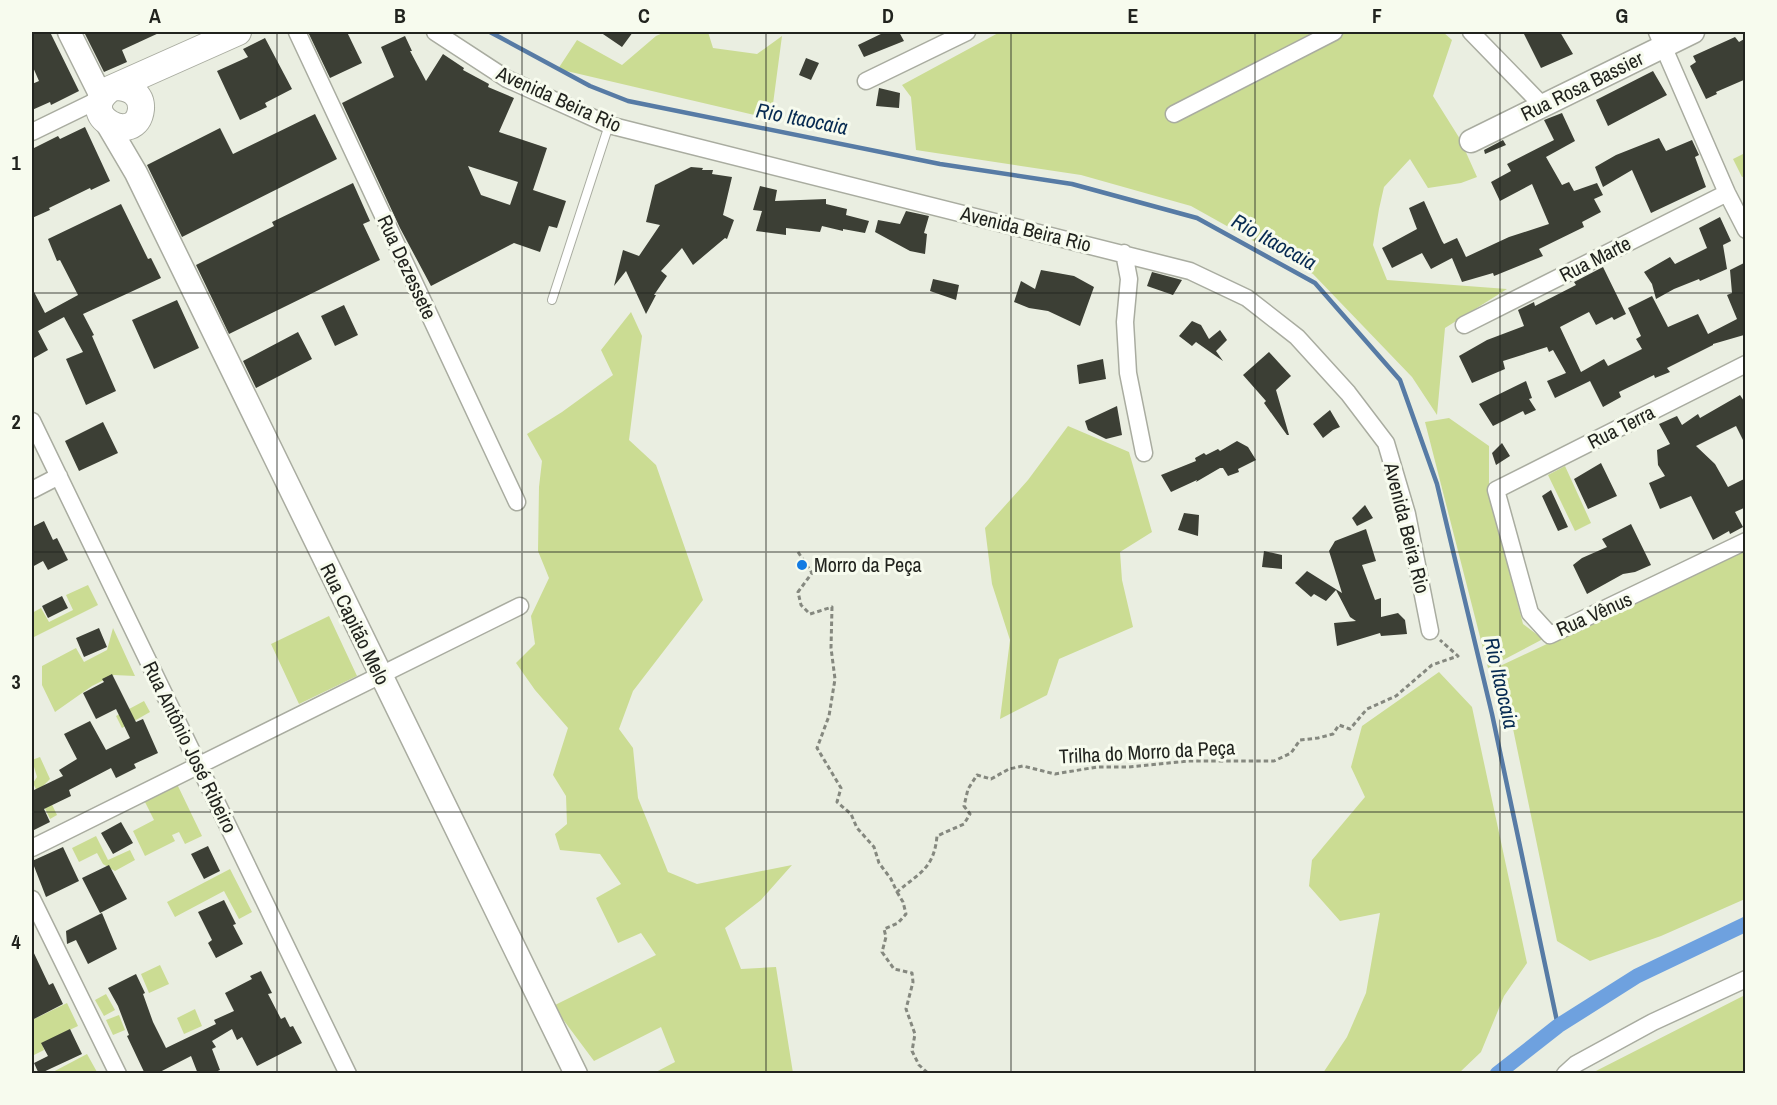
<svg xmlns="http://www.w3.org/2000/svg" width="1777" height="1105" viewBox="0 0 1777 1105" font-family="'Archivo Narrow',sans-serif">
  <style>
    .green { fill: #cbdc93 }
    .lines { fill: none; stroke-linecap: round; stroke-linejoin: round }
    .stream { stroke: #577ba5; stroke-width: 4.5 }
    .canal { stroke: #6ea1df; stroke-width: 15 }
    .building { fill: #3c3f35; fill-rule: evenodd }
    .lane-casing { stroke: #a9aca0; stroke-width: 10 }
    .street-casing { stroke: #a9aca0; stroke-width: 19 }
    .secondary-casing { stroke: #a9aca0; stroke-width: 25 }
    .primary-casing { stroke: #a9aca0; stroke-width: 28 }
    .path { stroke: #85887f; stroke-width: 3; stroke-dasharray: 4.5 3; stroke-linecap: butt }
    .lane { stroke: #fff; stroke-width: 8 }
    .street { stroke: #fff; stroke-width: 16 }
    .secondary { stroke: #fff; stroke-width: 22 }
    .primary { stroke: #fff; stroke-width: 26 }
    .grid { fill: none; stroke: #21231e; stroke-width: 1.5; stroke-opacity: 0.55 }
    .poi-dot { fill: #127be3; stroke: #f7fbee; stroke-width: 2 }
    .labels { text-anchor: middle; stroke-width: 6; stroke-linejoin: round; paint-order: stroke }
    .street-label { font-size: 20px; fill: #21231e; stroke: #f7fbee }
    .poi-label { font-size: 20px; fill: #21231e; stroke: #f7fbee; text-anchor: start }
    .water-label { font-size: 21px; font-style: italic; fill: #062a51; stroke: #f7fbee }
    .neatline { fill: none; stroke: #21231e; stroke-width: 2 }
    .grid-label { font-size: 20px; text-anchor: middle; font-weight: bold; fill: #21231e }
  </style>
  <rect width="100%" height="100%" fill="#eaeee1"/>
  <!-- green -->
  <path class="green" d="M665,32H708L713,48L757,54L782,36L771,119L558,69L577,40L622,65L656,36Z
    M1000,32H1443L1452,40L1433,96L1460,139L1477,177L1461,183L1428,188L1410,159L1384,187L1379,209L1373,245L1387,280L1507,289L1445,328L1437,415L1412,377L1313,274L1191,206L1081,175L916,150L911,97L902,85Z
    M1745,153V176L1742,177L1733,159Z
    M631,312L642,336L629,440L656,465L703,600L633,691L619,729L633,748L638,798L668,872L697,884L792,865L761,900L725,928L741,969L776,967L793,1073H654L675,1062L661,1027L594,1061L553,1006L656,955L641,933L618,943L596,898L621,884L600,854L560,850L555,834L567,824L566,796L553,775L568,728L535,690L516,663L535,644L531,616L549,578L538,551L539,487L542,461L527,434L562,412L613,375L601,350Z
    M1449,418L1489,446V493L1523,624L1543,639L1488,668L1425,422Z
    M1068,426L1129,452L1152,532L1120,552L1122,580L1133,627L1059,659L1047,695L1000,719L1010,640L992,584L985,528L1028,480Z
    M1565,466L1591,523L1575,531L1548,475Z
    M1745,551V899L1661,936L1590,961L1557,941L1500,666Z
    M88,585L98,605L32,638V613L41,608L49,622L73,610L66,595Z
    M329,616L357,676L299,704L271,644Z
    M113,628L135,676L114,675L92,686L55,712L42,685V666L76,648L84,662L107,650Z
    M1439,672L1472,707L1527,963L1504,996L1481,1052L1459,1073H1323L1347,1037L1366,993L1380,913L1340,921L1309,886L1312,860L1365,797L1351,767L1362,726Z
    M144,701L150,712L122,728L116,716Z
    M40,757L50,779L43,786L57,815L50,819L33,783L37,777L32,760Z
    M177,784L202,836L185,844L179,832L172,835L175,841L145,856L133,831L154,820L144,800Z
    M96,836L108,860L130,850L135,860L115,871L103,864L97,853L79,862L72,848Z
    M230,869L252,912L239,919L224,891L175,917L167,902Z
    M160,965L169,984L149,993L141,974Z
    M106,994L115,1010L104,1016L95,1000Z
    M1745,995V1073H1592Z
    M67,1003L78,1026L42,1043L44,1050L32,1056V1020Z
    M195,1009L202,1026L184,1034L177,1018Z
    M119,1015L125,1030L113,1035L106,1020Z
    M87,1054L97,1072L51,1073Z"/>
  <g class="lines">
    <!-- stream -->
    <path class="stream" d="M490,32L590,86L628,101L940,164L1072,184L1197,218L1315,283L1400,380L1437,484L1492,714L1558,1026"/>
    <!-- canal -->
    <path class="canal" d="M1497,1074L1558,1026L1637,976L1746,924"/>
  </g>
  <!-- building -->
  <path class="building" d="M32,32H50L79,91L51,105L50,102L32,110V84L39,81L32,65Z
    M84,32H161L122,50L127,62L104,72Z
    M308,32H347L362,63L330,78Z
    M600,32H633L622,47Z
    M885,32H899L904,41L864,57L858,45Z
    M1523,32H1560L1573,54L1541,68Z
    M405,36L412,51H410L426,81L443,54L464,68L463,70L489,84L488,87L514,98L499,132L547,148L533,190L566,201L557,228L549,226L540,252L514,243L431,286L400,228L342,103L394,77L381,47ZM468,166L518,182L510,205L481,195Z
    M1735,37L1739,42L1746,38V79L1716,92L1717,94L1706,99L1690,66L1696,62L1693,56Z
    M265,38L292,89L265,103L267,107L240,120L217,71L248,57L243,49Z
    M806,58L819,63L811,80L799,75Z
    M1653,71L1667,95L1608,126L1596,100Z
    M879,88L900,93L899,108L876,106Z
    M1562,113L1575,141L1546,157L1562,185L1569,182L1574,191L1597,183L1603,195L1594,199L1601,212L1582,222L1584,227L1539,249L1543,256L1494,276L1493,273L1462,282L1452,258L1431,269L1422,253L1392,268L1382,248L1417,229L1409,208L1424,201L1442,241L1444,244L1457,238L1466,257L1509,237L1549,224L1532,184L1500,201L1491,182L1511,171L1507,164L1554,140L1544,120Z
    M315,114L337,159L182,237L147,165L220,128L233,154Z
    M85,127L110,181L91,190L90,188L49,208L50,210L32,218V149L58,136L60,139Z
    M1659,138L1666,151L1692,140L1699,155L1695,157L1706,187L1651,213L1632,170L1603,187L1595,167L1616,155Z
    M1503,140L1506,145L1485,154L1484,150Z
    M691,167L703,168L702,170H713L712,174L732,177L723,215L734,220L727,239L725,238L693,265L682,248L661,271L667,276L654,295H656L646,314L626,271L614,286L623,250L639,256L660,225L646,222L655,185Z
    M353,183L370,221L363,224L380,260L229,334L196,265L274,226L272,222Z
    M760,186L777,190L775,201L826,199V204L847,209L846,215L869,221L865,233L843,229V231L822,226L820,232L786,228V235L756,231L762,211L753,210Z
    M121,204L148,259L151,258L161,278L83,314L94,335L92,336L116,391L86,405L66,359L83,352L64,317L38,331L48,350L32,359V288L45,313L78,295L60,260L57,261L48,239Z
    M906,211L929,216L924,233L927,234L925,254L910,251L875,232L878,220L900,224Z
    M1720,217L1731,241L1723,245L1727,269L1700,281L1699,279L1674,289L1656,299L1652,284L1644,272L1670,257L1675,264L1707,248L1699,228Z
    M1746,262V339L1744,335L1713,344V345L1667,368L1670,372L1655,378L1654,375L1619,392L1621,397L1603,407L1590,381L1555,398L1547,381L1566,373L1553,350L1549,352L1547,347L1503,361L1505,369L1472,383L1459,356L1487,340L1524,326L1518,310L1534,302L1535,306L1576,285L1574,282L1603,267L1626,314L1614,320L1612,317L1596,325L1589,312L1560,327L1581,372L1604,359L1608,366L1642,349L1636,339L1641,336L1628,308L1652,296L1668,327L1698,314L1708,334L1737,319L1727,295L1732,293L1730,270Z
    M1041,270L1074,276L1094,287L1080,326L1048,311L1029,308L1014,302L1021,281L1035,289Z
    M1152,272L1182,280L1173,295L1147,286Z
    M933,279L959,285L956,300L930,291Z
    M177,300L199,348L154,369L132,320Z
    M344,305L358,335L335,346L321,316Z
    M1192,321L1201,325L1209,339L1220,330L1227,340L1216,351L1223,361L1196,342L1192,346L1179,336Z
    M298,332L312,359L256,388L243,361Z
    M1269,352L1291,376L1276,390L1289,435H1287L1264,403L1266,401L1243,375Z
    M1103,359L1106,379L1079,384L1077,365Z
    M1526,381L1532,398L1529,399L1536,410L1525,415L1523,411L1493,426L1479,404Z
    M1740,395L1746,404V446L1736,426L1696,446L1715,464L1728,487L1746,478V507L1735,512L1743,527L1730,534L1729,531L1713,540L1691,496L1660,509L1649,483L1665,476L1658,465L1657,450L1670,444L1659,424L1677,416L1682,425L1698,414L1700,418Z
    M1117,406L1122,435L1106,439L1088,430L1085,421Z
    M1330,410L1340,427L1333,430L1323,438L1313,424Z
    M103,422L118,453L79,471L65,441Z
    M1237,441L1248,447L1256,460L1238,469L1239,472L1228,476L1223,468H1220L1196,482L1197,480L1171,492L1161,475L1196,461L1195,458L1204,453L1206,455L1218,449L1220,451Z
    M1502,443L1510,456L1496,465L1492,453Z
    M1601,463L1617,496L1588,509L1574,479Z
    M1551,490L1568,527L1558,531L1542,496Z
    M1365,505L1373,518L1357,526L1352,518Z
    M1184,513L1199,515L1198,536L1178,530Z
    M44,521L53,540L57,538L68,560L48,570L43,561L32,567V527Z
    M1631,524L1651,565L1635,572L1623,574L1587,594L1573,565L1582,558L1607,547L1602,539Z
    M1366,529L1376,561L1362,565L1375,600L1381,598V617L1398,613L1405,620L1407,634L1381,636L1380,633L1337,646L1334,623L1356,621L1350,617L1336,590L1326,601L1314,594L1311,597L1295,583L1307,571L1342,593L1329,551L1335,541Z
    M1264,551L1282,555V569L1262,567Z
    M62,596L68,608L48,618L42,606Z
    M99,628L107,647L84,657L76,638Z
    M112,674L136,722L143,719L158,753L134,764L136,768L116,778L111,768L69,790L71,796L44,809L50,822L32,831V785L34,790L63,776L59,770L77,759L64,734L90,721L106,750L130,738L116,709L96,719L83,693L104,682L102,679Z
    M121,822L133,843L113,854L101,833Z
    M208,846L220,871L204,879L191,854Z
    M63,847L79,881L46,897L32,861Z
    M109,865L127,899L100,913L82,878Z
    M224,900L236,924L233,925L243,944L216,958L208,943L212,940L198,912Z
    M102,913L117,949L88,964L76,940L67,944L66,931Z
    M32,949L49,985L53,983L63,1004L32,1020Z
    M261,971L272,993L268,994L281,1019L285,1017L290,1027L293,1026L302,1043L257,1066L242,1037L237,1040L232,1029L212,1041L216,1047L212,1049L220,1070L211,1074H198L191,1056L156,1074H145L127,1036L129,1035L118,1006L108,988L136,974L145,993L143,994L153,1022L166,1048L216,1024L214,1020L234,1011L225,993L252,979L250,976Z
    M70,1029L82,1054L39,1074L34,1063L48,1056L41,1043Z"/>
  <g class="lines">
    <!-- lane casing -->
    <g class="lane-casing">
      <path id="lane" d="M552,300L609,125"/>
    </g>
    <!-- street casing -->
    <g class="street-casing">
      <path id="street" d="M297,32L517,502
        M435,32L507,79L609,125L1190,271L1247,298L1297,337L1348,393L1386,443L1407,514L1430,631
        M1471,32L1543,106
        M1657,32L1727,193L1746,230
        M866,81L967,32
        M1174,114L1334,32
        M32,132L102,98
        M1124,253L1129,279L1125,322L1128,373L1144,453
        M1464,325L1727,193
        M1746,364L1496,490L1530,613L1550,635L1746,541
        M32,421L348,1074
        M32,490L59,476
        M32,848L520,606
        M32,899L118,1074
        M1565,1074L1576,1064L1653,1022L1746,979"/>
    </g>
    <!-- secondary casing -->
    <g class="secondary-casing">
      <path id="secondary" d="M69,32L102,98
        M106,122L136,173L576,1074
        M1471,141L1693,32"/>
    </g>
    <!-- primary casing -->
    <g class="primary-casing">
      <path id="primary" d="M116,87C129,87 142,94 141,109C137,148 74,116 110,89L238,32"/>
    </g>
    <!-- path -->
    <path class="path" d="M798,552L812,573L798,592L801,605L810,614L832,607L831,648L835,679L829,716L817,748L841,788L837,802L851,814L857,828L874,847L879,863L891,879L897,892C919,873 934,869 937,836L964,824L970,814L964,806L968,789L977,775L991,779L1009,769L1023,766L1055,774L1097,767H1129L1188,761H1274L1291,753L1300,740L1318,738L1333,734L1339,725L1350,729L1367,709L1396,696L1432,665L1458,656L1440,640
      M897,892L903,902L906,914L898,923L884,929L886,937L882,952L894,969L912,973L913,982L906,1009L915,1034L912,1051L919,1065L929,1074"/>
    <!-- lane -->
    <use href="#lane" class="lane"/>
    <!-- street -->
    <use href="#street" class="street"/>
    <!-- secondary -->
    <use href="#secondary" class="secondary"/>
    <!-- primary -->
    <use href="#primary" class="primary"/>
  </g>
  <!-- grid -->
  <path class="grid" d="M277,32V1074M522,32V1074M766,32V1074M1011,32V1074M1255,32V1074M1500,32V1074M32,293H1746M32,552H1746M32,812H1746"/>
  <!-- markers -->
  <circle class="poi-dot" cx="802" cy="565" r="6"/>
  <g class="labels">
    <!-- street labels -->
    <g class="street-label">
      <text transform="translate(1582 86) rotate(-26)" y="7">Rua Rosa Bassier</text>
      <text transform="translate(559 99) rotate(24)" y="7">Avenida Beira Rio</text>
      <text transform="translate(1026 229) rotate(14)" y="7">Avenida Beira Rio</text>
      <text transform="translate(1595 259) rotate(-27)" y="7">Rua Marte</text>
      <text transform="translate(407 267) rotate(65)" y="7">Rua Dezessete</text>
      <text transform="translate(1621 427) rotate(-27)" y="7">Rua Terra</text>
      <text transform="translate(1407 528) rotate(76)" y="7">Avenida Beira Rio</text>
      <text transform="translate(1594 614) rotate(-24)" y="7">Rua Vênus</text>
      <text transform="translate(355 624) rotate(64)" y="7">Rua Capitão Melo</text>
      <text transform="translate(190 747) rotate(64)" y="7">Rua Antônio José Ribeiro</text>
      <text transform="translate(1147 752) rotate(-3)" y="7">Trilha do Morro da Peça</text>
    </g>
    <!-- poi labels -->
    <g class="poi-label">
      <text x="814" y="572">Morro da Peça</text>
    </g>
    <!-- water labels -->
    <g class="water-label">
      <text transform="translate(802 119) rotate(11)" y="7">Rio Itaocaia</text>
      <text transform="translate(1274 242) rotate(29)" y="7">Rio Itaocaia</text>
      <text transform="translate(1501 683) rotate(77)" y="7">Rio Itaocaia</text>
    </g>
  </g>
  <!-- border -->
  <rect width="1777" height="1105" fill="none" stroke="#f7fbee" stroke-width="66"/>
  <rect x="33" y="33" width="1711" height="1039" class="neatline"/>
  <g class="grid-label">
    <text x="155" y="23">A</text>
    <text x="400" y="23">B</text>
    <text x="644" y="23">C</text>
    <text x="888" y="23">D</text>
    <text x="1133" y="23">E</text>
    <text x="1377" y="23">F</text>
    <text x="1622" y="23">G</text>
    <text x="16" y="170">1</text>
    <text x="16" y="429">2</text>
    <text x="16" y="689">3</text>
    <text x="16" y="949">4</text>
  </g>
</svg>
